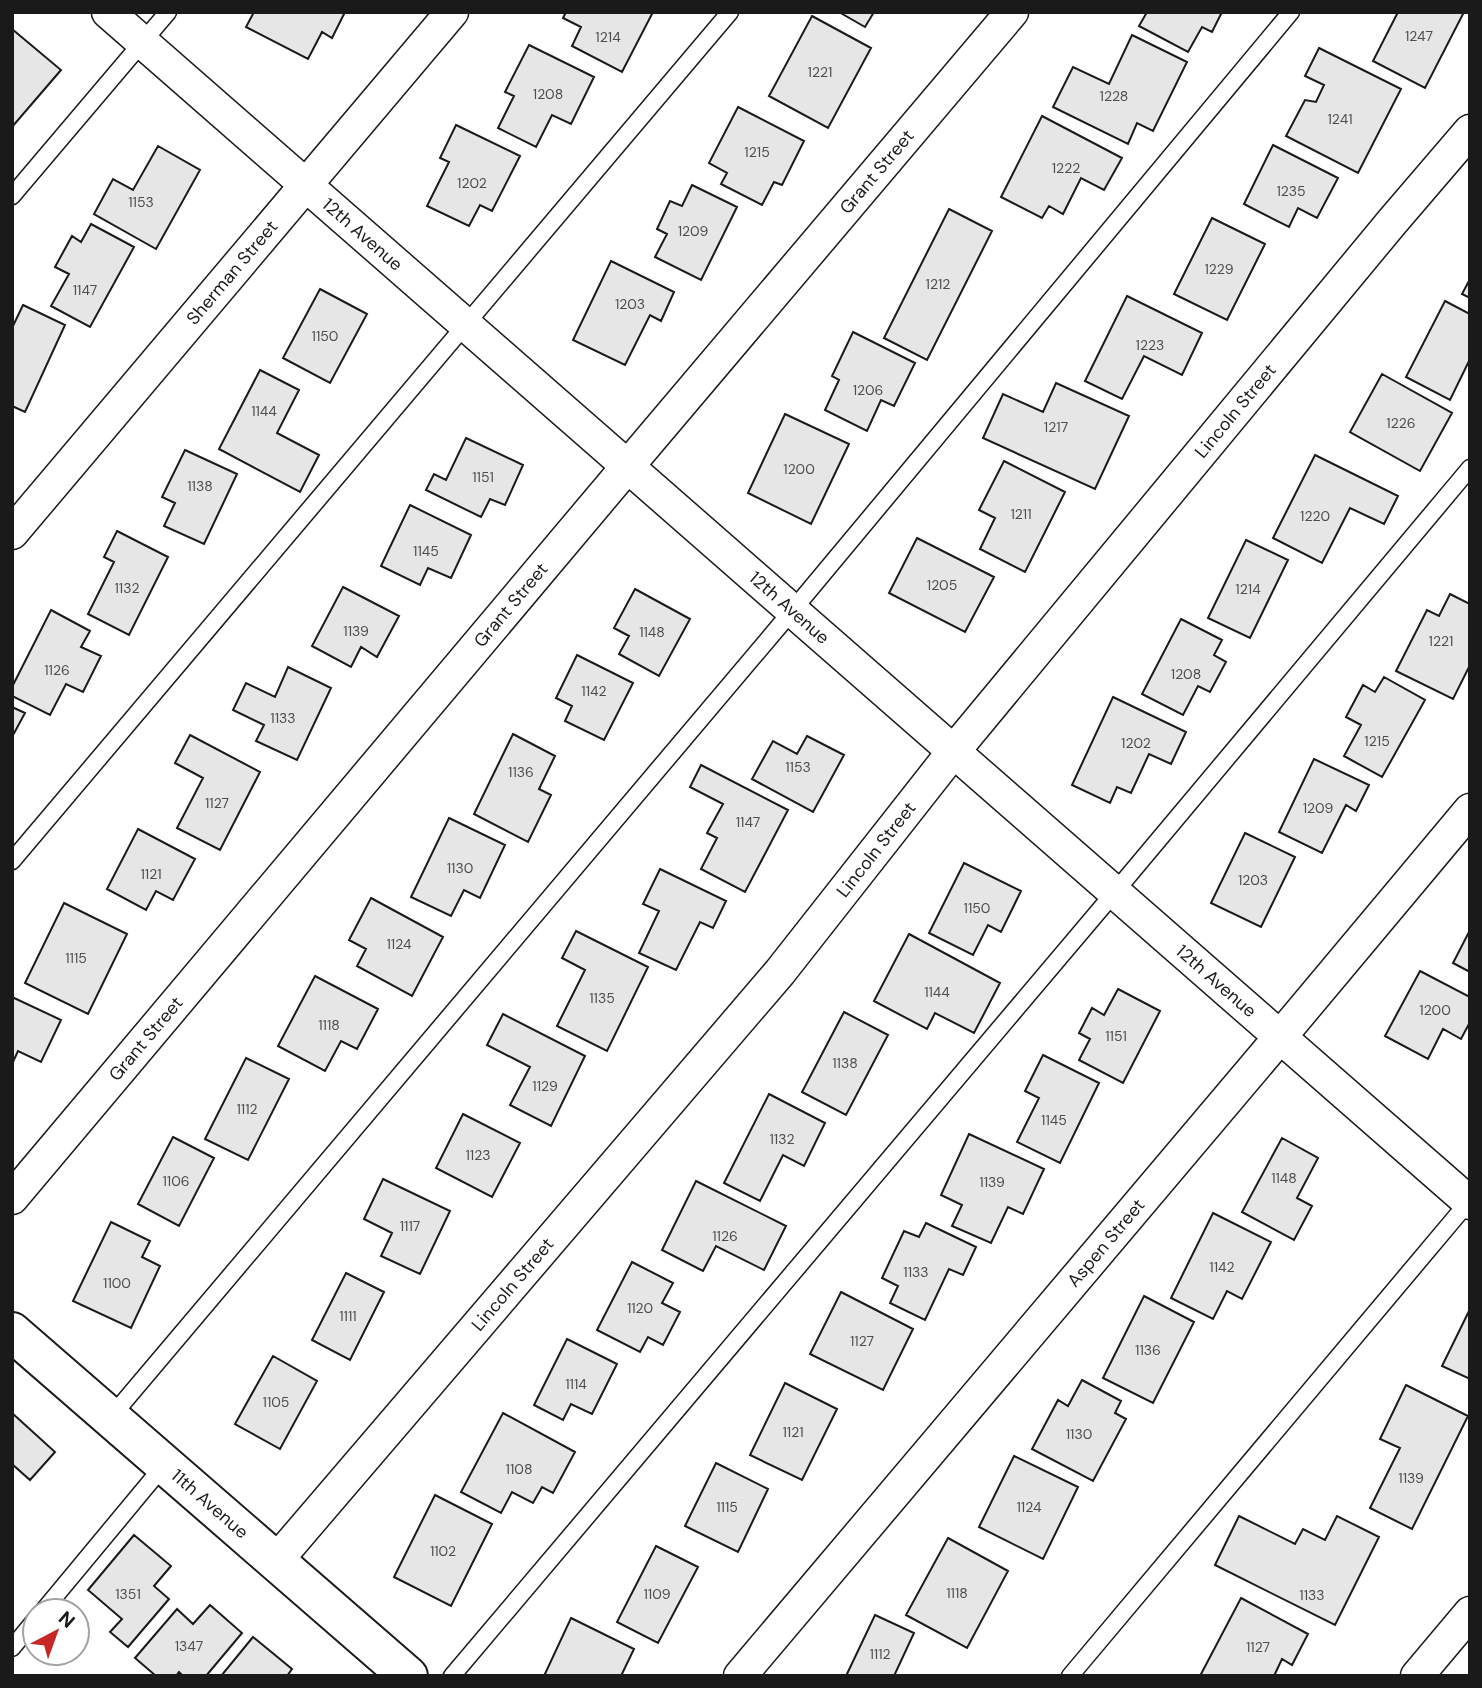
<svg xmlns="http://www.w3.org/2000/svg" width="1482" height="1688" viewBox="0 0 1482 1688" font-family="'DM Sans',sans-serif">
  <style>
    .building { fill: #e6e6e6; stroke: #1a1a1a; stroke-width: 2 }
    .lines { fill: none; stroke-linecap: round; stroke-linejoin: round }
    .lane-casing { stroke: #1a1a1a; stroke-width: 19 }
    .street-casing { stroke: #1a1a1a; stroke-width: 35 }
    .secondary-casing { stroke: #1a1a1a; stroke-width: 42 }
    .lane { stroke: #fff; stroke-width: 16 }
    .street { stroke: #fff; stroke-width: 32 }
    .secondary { stroke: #fff; stroke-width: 38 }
    .labels { text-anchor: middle; stroke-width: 5; stroke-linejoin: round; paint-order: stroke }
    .number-label { font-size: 14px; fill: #4d4d4d }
    .street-label { font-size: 18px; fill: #1a1a1a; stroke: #fff }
  </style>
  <rect width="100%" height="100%" fill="#fff"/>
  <!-- building -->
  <path class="building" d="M254,12H345L332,38L322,32L308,59L246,27Z
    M566,12H653L622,72L572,46L581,27L563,18Z
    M839,12H874L865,27Z
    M1147,12H1222L1212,32L1202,27L1188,52L1139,26Z
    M1398,12H1464L1425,88L1373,61Z
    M812,16L871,48L828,128L769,96Z
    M12,29L61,70L12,127Z
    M1132,35L1187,62L1153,131L1137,123L1128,144L1053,107L1073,67L1109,84Z
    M529,45L594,77L571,124L552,115L536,147L498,128L514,96L505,92Z
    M1319,48L1401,89L1358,173L1286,136L1305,100L1316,102L1324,85L1305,76Z
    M738,107L804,141L782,185L774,182L762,205L721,184L727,173L709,163Z
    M1042,116L1122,158L1104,190L1081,178L1063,214L1049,206L1042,218L1001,197Z
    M456,125L520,156L492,211L480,205L469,226L427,206L449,162L440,158Z
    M1273,145L1338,178L1317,218L1298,208L1289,227L1244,204Z
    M158,146L200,170L156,249L94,214L113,179L133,190Z
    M692,185L737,207L701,280L655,257L667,234L657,229L670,201L682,206Z
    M949,209L992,231L927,360L884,338Z
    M1212,218L1265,244L1227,320L1174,294Z
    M91,224L134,247L90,327L51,306L69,274L55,267L72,236L81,242Z
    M611,261L674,292L661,321L650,315L625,365L573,340Z
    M1470,279V298L1462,294Z
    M320,289L367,314L330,383L283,358Z
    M1127,296L1202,333L1182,375L1144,356L1122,399L1085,381Z
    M1445,301L1470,314V359L1450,400L1406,377Z
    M23,305L65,325L25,412L12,406V328Z
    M853,332L915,363L894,406L881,400L867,431L825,410L839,380L832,376Z
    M260,370L299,390L277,433L319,455L300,492L219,449Z
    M1382,374L1452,413L1420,471L1350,432Z
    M1056,383L1129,416L1095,489L983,438L1003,394L1043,412Z
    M785,414L849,444L811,524L748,493Z
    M466,438L523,465L505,505L490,499L481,517L426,490L434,474L446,480Z
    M185,450L237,474L204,544L164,526L175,503L162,497Z
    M1315,455L1398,496L1384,524L1350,508L1322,563L1273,538Z
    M1004,461L1065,492L1025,572L980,549L995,518L979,510Z
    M410,505L471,535L451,578L428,568L420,585L381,566Z
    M117,531L168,557L129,635L88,614L114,562L104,557Z
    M917,538L994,577L965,632L889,593Z
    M1246,540L1288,560L1250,638L1208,618Z
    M343,587L399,616L377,657L361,647L351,667L312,646Z
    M635,589L690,619L659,676L619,654L629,636L614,628Z
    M1450,594L1470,604V665L1453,699L1396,671L1427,610L1439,616Z
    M51,610L90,631L81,647L101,656L83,692L66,684L50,715L12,696V687Z
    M1181,619L1222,640L1214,655L1226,662L1210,692L1198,686L1183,715L1142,694Z
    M577,655L633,683L604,740L565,721L572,706L556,698Z
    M288,667L331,688L297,760L256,741L264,725L233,710L246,683L275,697Z
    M1384,677L1425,700L1382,777L1344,756L1361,725L1346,717L1363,685L1375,692Z
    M1113,697L1186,732L1171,764L1149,754L1131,793L1117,787L1110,803L1072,785Z
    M12,707L25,713L12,737Z
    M513,734L555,756L539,789L551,795L528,842L474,814Z
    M190,735L260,772L220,850L177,828L203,778L175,763Z
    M807,736L844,755L813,812L752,779L773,741L797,754Z
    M1314,759L1369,785L1356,811L1346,805L1322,853L1279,832Z
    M701,765L788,810L745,892L701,869L717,838L707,833L723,804L690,787Z
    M449,818L505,845L480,898L464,890L451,916L411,897Z
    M138,829L195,859L173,900L156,891L146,910L107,889Z
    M1245,833L1295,857L1261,927L1211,903Z
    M964,863L1021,891L1001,932L988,925L973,955L929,933Z
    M660,869L726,901L713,928L700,922L676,970L639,953L659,911L643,904Z
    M371,898L443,937L412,996L357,966L366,949L349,940Z
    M64,903L127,934L88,1014L25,983Z
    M1470,930V972L1453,963Z
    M576,931L648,967L607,1051L557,1026L585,970L562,958Z
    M909,934L1000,983L974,1033L935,1013L927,1029L874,1001Z
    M1420,971L1470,997V1022L1461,1039L1443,1029L1428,1059L1385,1036Z
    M315,976L378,1009L357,1049L341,1041L325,1071L278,1046Z
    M1118,989L1160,1011L1123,1083L1079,1060L1090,1039L1079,1033L1092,1008L1104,1015Z
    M12,997L61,1020L41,1062L18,1051L12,1064Z
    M844,1012L888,1035L846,1115L802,1092Z
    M503,1014L585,1056L551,1126L510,1105L530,1067L487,1045Z
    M1043,1055L1099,1083L1060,1163L1017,1142L1039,1098L1025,1091Z
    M246,1058L289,1079L248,1160L205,1139Z
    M769,1094L825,1123L804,1166L783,1155L760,1201L724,1183Z
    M463,1114L520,1143L492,1197L436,1168Z
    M969,1134L1044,1169L1023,1214L1008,1207L991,1243L952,1226L962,1205L941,1195Z
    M173,1137L214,1158L179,1226L138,1204Z
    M1282,1138L1318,1158L1297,1198L1312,1206L1294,1240L1242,1212Z
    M383,1179L450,1211L420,1274L381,1256L392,1233L364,1219Z
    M696,1181L786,1226L764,1270L716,1246L703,1271L662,1250Z
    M1213,1213L1271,1242L1242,1299L1227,1291L1213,1319L1171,1298Z
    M111,1222L150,1241L142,1257L160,1266L131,1328L73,1301Z
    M926,1223L976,1247L963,1275L949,1269L925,1320L890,1303L898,1286L882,1278L904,1231L919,1237Z
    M632,1262L673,1283L662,1303L680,1312L663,1345L648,1337L640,1352L597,1330Z
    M346,1273L384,1292L350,1360L312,1340Z
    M841,1292L913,1329L883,1390L810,1354Z
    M1144,1296L1194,1322L1153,1403L1103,1378Z
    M1470,1309V1379L1442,1366Z
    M567,1339L617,1364L592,1414L571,1404L563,1420L534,1405Z
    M273,1356L317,1381L280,1449L235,1424Z
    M1082,1380L1121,1401L1115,1413L1126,1419L1093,1481L1032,1449L1058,1400L1068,1406Z
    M785,1383L837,1409L802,1480L750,1455Z
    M1406,1385L1468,1416L1412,1529L1370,1508L1400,1448L1380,1439Z
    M12,1413L55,1452L30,1480L12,1464Z
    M503,1413L575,1452L553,1493L542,1487L533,1503L512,1492L501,1513L461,1492Z
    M1014,1456L1078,1487L1043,1559L979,1527Z
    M716,1463L768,1489L738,1552L685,1526Z
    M435,1495L492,1524L451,1606L394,1577Z
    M1239,1516L1295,1544L1303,1529L1325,1540L1337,1516L1379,1537L1335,1625L1215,1565Z
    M134,1535L171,1566L154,1586L169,1599L128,1647L110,1632L122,1619L88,1590Z
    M948,1538L1008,1571L967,1648L906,1615Z
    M656,1546L698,1567L658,1643L617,1622Z
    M1241,1598L1308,1634L1292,1665L1282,1659L1274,1676H1200Z
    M210,1605L242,1633L206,1676H183L179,1672L176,1676H156L135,1658L177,1609L193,1624Z
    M875,1615L914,1633L894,1676H846Z
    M571,1618L634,1649L621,1676H544Z
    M253,1637L292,1669L287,1676H221Z"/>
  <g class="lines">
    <!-- lane casing -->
    <g class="lane-casing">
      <path id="lane" d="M12,196L168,12
        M12,861L730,12
        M111,1417L792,611L1291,12
        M43,1611L165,1464
        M12,1648L35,1620
        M452,1676L1114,893L1470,468
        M1070,1676L1470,1200"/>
    </g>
    <!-- street casing -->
    <g class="street-casing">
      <g id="street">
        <path id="s1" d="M108,12L1470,1203"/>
        <path id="s2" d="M12,533L452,12"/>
        <path id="s3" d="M12,1198L627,467L1012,12"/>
        <path id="s4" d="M276,1561L780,972L953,752L1392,222L1470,131"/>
        <path id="s5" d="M740,1676L1280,1037L1470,810"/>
        <path d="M1417,1676L1470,1613"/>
      </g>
    </g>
    <!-- secondary casing -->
    <g class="secondary-casing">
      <g id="secondary">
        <path id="s6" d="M12,1332L408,1676"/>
      </g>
    </g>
    <!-- lane -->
    <use href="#lane" class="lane"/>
    <!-- street -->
    <use href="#street" class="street"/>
    <!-- secondary -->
    <use href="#secondary" class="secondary"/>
  </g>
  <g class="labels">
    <!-- number labels -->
    <g class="number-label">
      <text x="1419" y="41">1247</text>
      <text x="608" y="42">1214</text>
      <text x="820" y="77">1221</text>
      <text x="548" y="99">1208</text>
      <text x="1114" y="101">1228</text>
      <text x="1340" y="124">1241</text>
      <text x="757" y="157">1215</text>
      <text x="1066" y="173">1222</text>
      <text x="472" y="188">1202</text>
      <text x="1291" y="196">1235</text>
      <text x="141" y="207">1153</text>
      <text x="693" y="236">1209</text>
      <text x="1219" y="274">1229</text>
      <text x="938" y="289">1212</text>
      <text x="85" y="295">1147</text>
      <text x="630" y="309">1203</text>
      <text x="325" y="341">1150</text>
      <text x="1150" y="350">1223</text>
      <text x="868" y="395">1206</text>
      <text x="264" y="416">1144</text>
      <text x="1401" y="428">1226</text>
      <text x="1056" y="432">1217</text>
      <text x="799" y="474">1200</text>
      <text x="483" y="482">1151</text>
      <text x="200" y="491">1138</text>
      <text x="1021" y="519">1211</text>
      <text x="1315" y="521">1220</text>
      <text x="426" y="556">1145</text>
      <text x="942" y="590">1205</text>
      <text x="127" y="593">1132</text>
      <text x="1248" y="594">1214</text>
      <text x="356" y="636">1139</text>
      <text x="652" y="637">1148</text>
      <text x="1441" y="646">1221</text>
      <text x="57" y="675">1126</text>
      <text x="1186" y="679">1208</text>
      <text x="594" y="696">1142</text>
      <text x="283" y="723">1133</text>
      <text x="1377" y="746">1215</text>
      <text x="1136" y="748">1202</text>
      <text x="798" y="772">1153</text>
      <text x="521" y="777">1136</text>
      <text x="217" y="808">1127</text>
      <text x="1318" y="813">1209</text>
      <text x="748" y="827">1147</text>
      <text x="460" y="873">1130</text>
      <text x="151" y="879">1121</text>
      <text x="1253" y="885">1203</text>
      <text x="977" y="913">1150</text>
      <text x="399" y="949">1124</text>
      <text x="76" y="963">1115</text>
      <text x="937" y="997">1144</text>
      <text x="602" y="1003">1135</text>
      <text x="1435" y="1015">1200</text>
      <text x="329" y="1030">1118</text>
      <text x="1116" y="1041">1151</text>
      <text x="845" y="1068">1138</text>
      <text x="545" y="1091">1129</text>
      <text x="247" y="1114">1112</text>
      <text x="1054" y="1125">1145</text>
      <text x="782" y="1144">1132</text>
      <text x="478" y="1160">1123</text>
      <text x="1284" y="1183">1148</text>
      <text x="176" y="1186">1106</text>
      <text x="992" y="1187">1139</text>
      <text x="410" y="1231">1117</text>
      <text x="725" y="1241">1126</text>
      <text x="1222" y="1272">1142</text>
      <text x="916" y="1277">1133</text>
      <text x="117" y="1288">1100</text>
      <text x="640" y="1313">1120</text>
      <text x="348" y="1321">1111</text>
      <text x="862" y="1346">1127</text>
      <text x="1148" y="1355">1136</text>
      <text x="576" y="1389">1114</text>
      <text x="276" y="1407">1105</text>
      <text x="793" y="1437">1121</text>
      <text x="1079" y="1439">1130</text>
      <text x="519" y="1474">1108</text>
      <text x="1411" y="1483">1139</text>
      <text x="727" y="1512">1115</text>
      <text x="1029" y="1512">1124</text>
      <text x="443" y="1556">1102</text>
      <text x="957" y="1598">1118</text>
      <text x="128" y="1599">1351</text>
      <text x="657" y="1599">1109</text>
      <text x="1312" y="1600">1133</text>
      <text x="189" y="1651">1347</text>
      <text x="1258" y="1652">1127</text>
      <text x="880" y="1659">1112</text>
    </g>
    <!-- street labels -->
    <g class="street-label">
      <text dy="6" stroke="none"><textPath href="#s3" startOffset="1342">Grant Street</textPath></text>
      <text dy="6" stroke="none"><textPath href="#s1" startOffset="338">12th Avenue</textPath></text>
      <text dy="6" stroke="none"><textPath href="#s2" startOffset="341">Sherman Street</textPath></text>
      <text dy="6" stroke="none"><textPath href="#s4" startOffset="1498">Lincoln Street</textPath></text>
      <text dy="6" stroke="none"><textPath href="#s3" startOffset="775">Grant Street</textPath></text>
      <text dy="6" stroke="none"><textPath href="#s1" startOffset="905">12th Avenue</textPath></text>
      <text dy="6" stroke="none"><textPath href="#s4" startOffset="931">Lincoln Street</textPath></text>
      <text dy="6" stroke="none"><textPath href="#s1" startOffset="1472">12th Avenue</textPath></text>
      <text dy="6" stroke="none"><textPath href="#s3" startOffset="208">Grant Street</textPath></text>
      <text dy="6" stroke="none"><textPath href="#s5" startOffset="567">Aspen Street</textPath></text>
      <text dy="6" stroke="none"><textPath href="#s4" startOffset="364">Lincoln Street</textPath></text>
      <text dy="6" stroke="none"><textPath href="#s6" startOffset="262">11th Avenue</textPath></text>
    </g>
  </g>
  <!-- border -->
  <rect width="1482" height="1688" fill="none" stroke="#1a1a1a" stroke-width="28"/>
  <!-- north arrow -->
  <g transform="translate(56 1632) rotate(41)"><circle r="33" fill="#ffffff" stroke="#a3a3a3" stroke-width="2"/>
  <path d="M0-5L12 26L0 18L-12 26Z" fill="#c62828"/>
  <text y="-10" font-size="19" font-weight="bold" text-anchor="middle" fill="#1a1a1a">N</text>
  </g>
</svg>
